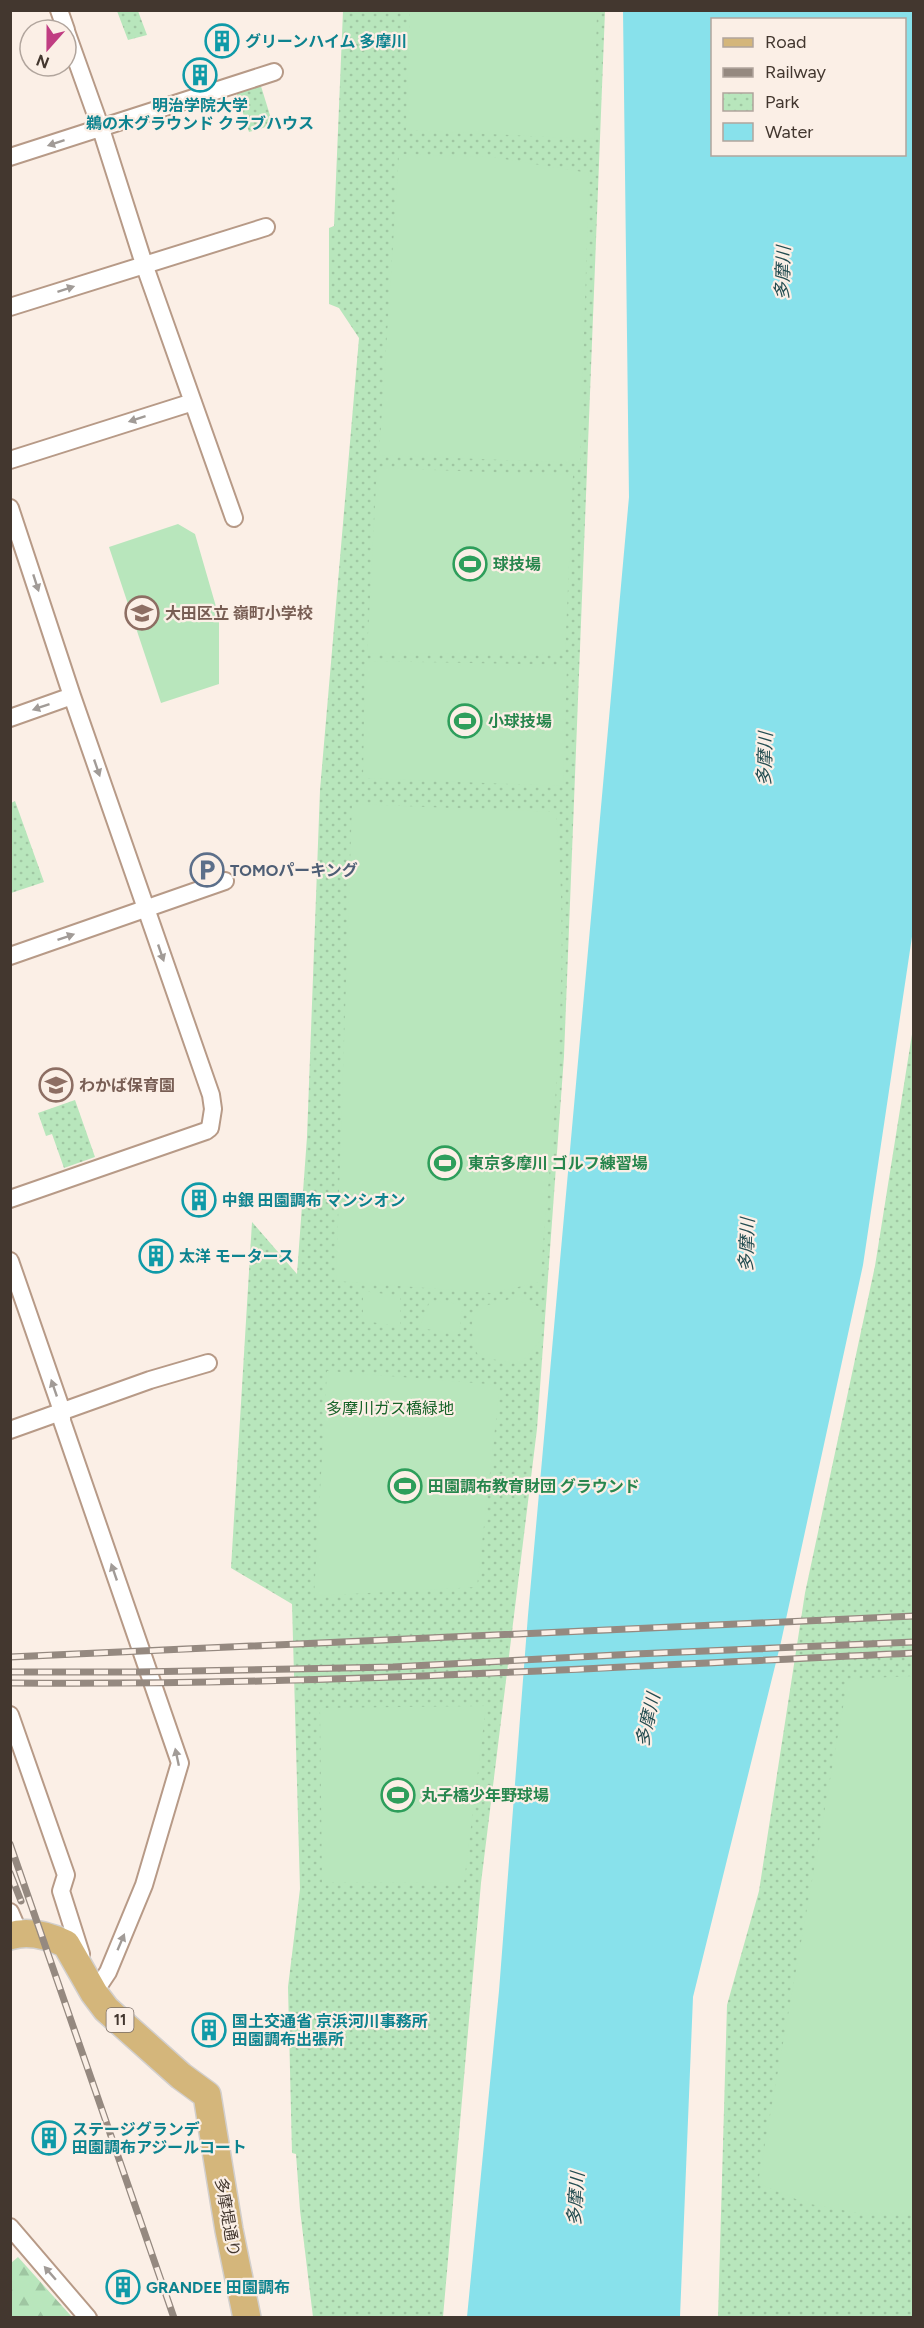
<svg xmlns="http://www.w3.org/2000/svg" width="924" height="2328" viewBox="0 0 924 2328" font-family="Figtree,'Noto Sans JP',sans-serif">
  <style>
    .forest { fill: url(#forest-firs) }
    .park { fill: url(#park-dots) }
    .pitch { fill: #b8e6bc }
    .water { fill: #88e1eb; fill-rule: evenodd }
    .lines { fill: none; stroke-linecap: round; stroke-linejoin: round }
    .street-casing { stroke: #b79a87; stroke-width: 20 }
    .primary-casing { stroke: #d2cfcd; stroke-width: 30 }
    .street { stroke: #fff; stroke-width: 16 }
    .primary { stroke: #d4b67b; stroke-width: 27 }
    .rail-casing { stroke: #958980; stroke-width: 7 }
    .rail { stroke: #fbefe6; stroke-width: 4.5; stroke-dasharray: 14; stroke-linecap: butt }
    .oneway { fill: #a19b97 }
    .labels { text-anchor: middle; stroke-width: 4.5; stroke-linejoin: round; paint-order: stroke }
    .shield { fill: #fbefe6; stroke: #7a6e66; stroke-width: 1.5 }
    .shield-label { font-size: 15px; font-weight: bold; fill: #43372f }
    .culture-label { font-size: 16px; font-weight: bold; fill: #0d838f; stroke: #fbefe6; text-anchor: start }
    .leisure-label { font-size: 16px; font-weight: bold; fill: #27864d; stroke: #fbefe6; text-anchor: start }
    .education-label { font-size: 16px; font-weight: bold; fill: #785e54; stroke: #fbefe6; text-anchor: start }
    .service-label { font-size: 16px; font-weight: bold; fill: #4e5e75; stroke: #fbefe6; text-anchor: start }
    .park-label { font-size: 16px; fill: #176328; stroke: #fbefe6 }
    .street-label { font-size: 16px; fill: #43372f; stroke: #fbefe6 }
    .water-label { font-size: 18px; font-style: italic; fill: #234c50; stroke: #fbefe6 }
  </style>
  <defs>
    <pattern id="forest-firs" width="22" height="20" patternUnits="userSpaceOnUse" patternTransform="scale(1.5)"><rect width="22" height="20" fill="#b8e6bc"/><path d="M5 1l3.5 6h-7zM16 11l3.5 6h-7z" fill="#9fc6a2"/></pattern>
    <pattern id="park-dots" width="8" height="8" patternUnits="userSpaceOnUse" patternTransform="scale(1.5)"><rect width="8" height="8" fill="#b8e6bc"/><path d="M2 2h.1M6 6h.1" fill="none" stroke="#9fc6a2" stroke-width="1.8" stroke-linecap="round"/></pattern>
  </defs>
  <rect width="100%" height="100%" fill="#fbefe6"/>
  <!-- forest -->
  <path class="forest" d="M18,2257L72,2317H11V2263Z"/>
  <!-- park -->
  <path class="park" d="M117,11H138L147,35L128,40Z
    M343,11H605L564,1056L537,1429L481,1883L443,2317H313L300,2210L296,2154L292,2153L288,1987L300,1889L292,1604L231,1568L252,1222L297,1274L307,1137L320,790L359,338L339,308L329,304V228L334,226Z
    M260,83L273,125L249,132L236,91Z
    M15,801L44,882L11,893V803Z
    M913,1028V2317L718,2318L727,2005L759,1891L805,1593L875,1266Z
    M75,1100L95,1157L64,1168L52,1134L46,1136L38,1113Z"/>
  <!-- pitch -->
  <path class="pitch" d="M410,11H597L594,139L406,130Z
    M399,154L492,157L589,173L580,463L379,455Z
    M377,468L573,475L565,655L367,653Z
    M178,524L195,534L219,617V684L161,703L109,547Z
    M365,661L567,665L563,786L363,778Z
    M352,804L556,812C571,968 553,1126 540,1282L491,1293L336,1281Z
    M363,1291L400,1296V1326L363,1321Z
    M521,1296L522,1302L541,1307V1340L520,1364L479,1357L473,1345L472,1318L484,1306Z
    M430,1301L463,1304L459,1334L419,1328Z
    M327,1371L500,1385L477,1587L314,1596Z
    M913,1676V2213H858L805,2203L758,2183L848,1679Z
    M486,1706L464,1883L322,1882L320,1708Z"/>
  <!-- water -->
  <path class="water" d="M623,10L913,11V930L863,1265L781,1642L693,1997L680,2317H467L499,1991L528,1615L629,497ZM712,20H904V154H712Z"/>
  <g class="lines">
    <!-- street casing -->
    <g class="street-casing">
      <path id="street" d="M59,10L66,30
        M66,31L101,129L144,264L234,518
        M10,157L274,72
        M10,307L266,227
        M10,460L193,402
        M10,508L72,696L211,1095L213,1109L210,1128L206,1131L10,1199
        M10,718L72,696
        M10,956L225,881
        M10,1261L62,1411V1421L180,1763L144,1885L108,1972L94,1993
        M10,1430L150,1380L208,1363
        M10,1715L66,1875L61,1891L81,1954
        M10,1912L19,1933
        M10,2227L88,2318"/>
    </g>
    <!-- primary casing -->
    <g class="primary-casing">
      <path id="primary" d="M10,1936C29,1930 49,1936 66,1944L94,1993L106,2009L181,2076L207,2095L229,2230L247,2318"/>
    </g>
    <!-- street -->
    <use href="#street" class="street"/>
    <!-- primary -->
    <use href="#primary" class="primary"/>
    <!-- rail casing -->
    <g class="rail-casing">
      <path id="rail" d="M10,1657L914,1616
        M10,1672H138L393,1667L635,1654L914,1642
        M10,1683C312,1686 613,1667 914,1653
        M10,1844L174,2318
        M10,1873L21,1901"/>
    </g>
    <!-- rail -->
    <use href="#rail" class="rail"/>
  </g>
  <!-- one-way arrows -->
  <defs><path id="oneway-solid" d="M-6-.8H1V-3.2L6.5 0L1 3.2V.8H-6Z" transform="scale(1.5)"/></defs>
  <g class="oneway">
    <use href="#oneway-solid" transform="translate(56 143) rotate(162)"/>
    <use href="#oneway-solid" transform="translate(66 289) rotate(-18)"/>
    <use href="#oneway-solid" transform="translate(137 419) rotate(162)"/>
    <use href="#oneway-solid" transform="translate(36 583) rotate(72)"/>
    <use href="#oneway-solid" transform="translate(41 707) rotate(161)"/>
    <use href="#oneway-solid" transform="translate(97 768) rotate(71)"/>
    <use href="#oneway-solid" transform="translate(66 937) rotate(-19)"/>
    <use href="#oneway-solid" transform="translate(161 953) rotate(71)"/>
    <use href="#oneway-solid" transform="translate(54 1388) rotate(-109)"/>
    <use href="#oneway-solid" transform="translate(114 1572) rotate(-109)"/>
    <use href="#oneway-solid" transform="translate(177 1757) rotate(-102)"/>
    <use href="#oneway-solid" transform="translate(121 1942) rotate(-67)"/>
    <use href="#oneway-solid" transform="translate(50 2273) rotate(-131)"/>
  </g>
  <!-- icons -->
  <defs>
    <g id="building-ring" transform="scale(1.725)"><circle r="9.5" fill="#fbefe6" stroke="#0f9aa8" stroke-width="1.5"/><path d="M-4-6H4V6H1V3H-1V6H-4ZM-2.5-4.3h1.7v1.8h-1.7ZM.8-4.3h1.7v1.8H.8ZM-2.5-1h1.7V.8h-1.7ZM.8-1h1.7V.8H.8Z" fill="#0f9aa8"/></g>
    <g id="stadium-ring" transform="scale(1.725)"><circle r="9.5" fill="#fbefe6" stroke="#2e9e5b" stroke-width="1.5"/><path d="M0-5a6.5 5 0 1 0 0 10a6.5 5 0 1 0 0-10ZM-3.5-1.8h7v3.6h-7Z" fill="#2e9e5b"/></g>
    <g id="school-ring" transform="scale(1.725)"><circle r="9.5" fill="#fbefe6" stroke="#8d6e63" stroke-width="1.5"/><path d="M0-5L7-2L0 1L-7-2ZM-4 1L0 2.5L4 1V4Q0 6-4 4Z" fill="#8d6e63"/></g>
    <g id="parking-ring" transform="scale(1.725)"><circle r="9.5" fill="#fbefe6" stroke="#5c6f8a" stroke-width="1.5"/><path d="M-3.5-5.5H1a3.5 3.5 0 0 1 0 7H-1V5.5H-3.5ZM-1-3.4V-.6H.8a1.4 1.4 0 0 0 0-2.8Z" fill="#5c6f8a"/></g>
  </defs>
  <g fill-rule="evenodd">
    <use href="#building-ring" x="222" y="41"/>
    <use href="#building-ring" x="200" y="75"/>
    <use href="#stadium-ring" x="470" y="564"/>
    <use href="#school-ring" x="142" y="613"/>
    <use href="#stadium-ring" x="465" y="721"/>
    <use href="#parking-ring" x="207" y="870"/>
    <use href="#school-ring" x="56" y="1085"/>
    <use href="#stadium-ring" x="445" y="1163"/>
    <use href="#building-ring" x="199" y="1200"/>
    <use href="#building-ring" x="156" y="1256"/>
    <use href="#stadium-ring" x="405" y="1486"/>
    <use href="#stadium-ring" x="398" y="1795"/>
    <use href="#building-ring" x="209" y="2030"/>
    <use href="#building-ring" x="49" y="2138"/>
    <use href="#building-ring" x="123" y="2287"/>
  </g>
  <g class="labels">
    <!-- shield labels -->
    <rect class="shield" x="106.5" y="2008" width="27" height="24" rx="4.5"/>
    <g class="shield-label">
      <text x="120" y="2025">11</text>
    </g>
    <!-- culture labels -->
    <g class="culture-label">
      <text x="245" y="47">グリーンハイム 多摩川</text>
      <text x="200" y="111" text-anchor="middle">明治学院大学<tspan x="200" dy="18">鵜の木グラウンド クラブハウス</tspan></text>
      <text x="222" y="1206">中銀 田園調布 マンシオン</text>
      <text x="179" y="1262">太洋 モータース</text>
      <text x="232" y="2027">国土交通省 京浜河川事務所<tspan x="232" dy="18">田園調布出張所</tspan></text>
      <text x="72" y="2135">ステージグランデ<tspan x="72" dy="18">田園調布アジールコート</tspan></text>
      <text x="146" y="2293">GRANDEE 田園調布</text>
    </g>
    <!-- leisure labels -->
    <g class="leisure-label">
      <text x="493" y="570">球技場</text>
      <text x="488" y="727">小球技場</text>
      <text x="468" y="1169">東京多摩川 ゴルフ練習場</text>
      <text x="428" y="1492">田園調布教育財団 グラウンド</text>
      <text x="421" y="1801">丸子橋少年野球場</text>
    </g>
    <!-- education labels -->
    <g class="education-label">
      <text x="165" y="619">大田区立 嶺町小学校</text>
      <text x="79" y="1091">わかば保育園</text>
    </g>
    <!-- service labels -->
    <g class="service-label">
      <text x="230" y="876">TOMOパーキング</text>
    </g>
    <!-- park labels -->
    <g class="park-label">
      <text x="390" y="1414">多摩川ガス橋緑地</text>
    </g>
    <!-- street labels -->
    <g class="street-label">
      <text transform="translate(228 2217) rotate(80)" y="6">多摩堤通り</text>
    </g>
    <!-- water labels -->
    <g class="water-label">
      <text transform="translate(783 273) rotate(-88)" y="6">多摩川</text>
      <text transform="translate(765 759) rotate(-88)" y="6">多摩川</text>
      <text transform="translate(747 1245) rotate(-88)" y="6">多摩川</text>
      <text transform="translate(648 1720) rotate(-77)" y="6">多摩川</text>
      <text transform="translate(576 2199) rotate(-86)" y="6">多摩川</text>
    </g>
  </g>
  <!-- border -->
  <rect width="924" height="2328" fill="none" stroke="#43372f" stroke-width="24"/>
  <!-- legend -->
  <rect x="711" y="18" width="195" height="138" fill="#fbefe6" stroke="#b1a59d" stroke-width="1.5"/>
  <rect x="723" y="38" width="30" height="9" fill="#d4b67b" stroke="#b1a59d" stroke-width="1.5"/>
  <text x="765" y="48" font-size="18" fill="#43372f">Road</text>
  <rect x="723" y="68" width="30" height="9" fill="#958980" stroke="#b1a59d" stroke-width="1.5"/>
  <text x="765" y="78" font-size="18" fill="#43372f">Railway</text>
  <rect x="723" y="93" width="30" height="18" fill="url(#park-dots)" stroke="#b1a59d" stroke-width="1.5"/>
  <text x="765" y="108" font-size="18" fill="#43372f">Park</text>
  <rect x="723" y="123" width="30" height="18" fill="#88e1eb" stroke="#b1a59d" stroke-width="1.5"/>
  <text x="765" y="138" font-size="18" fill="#43372f">Water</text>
  <!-- north arrow -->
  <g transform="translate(48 48) rotate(201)"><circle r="28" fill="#fbefe6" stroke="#b1a59d" stroke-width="1.5"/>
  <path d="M0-4.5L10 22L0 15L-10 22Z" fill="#c03d82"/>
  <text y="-9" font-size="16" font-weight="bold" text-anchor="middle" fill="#43372f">N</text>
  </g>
</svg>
